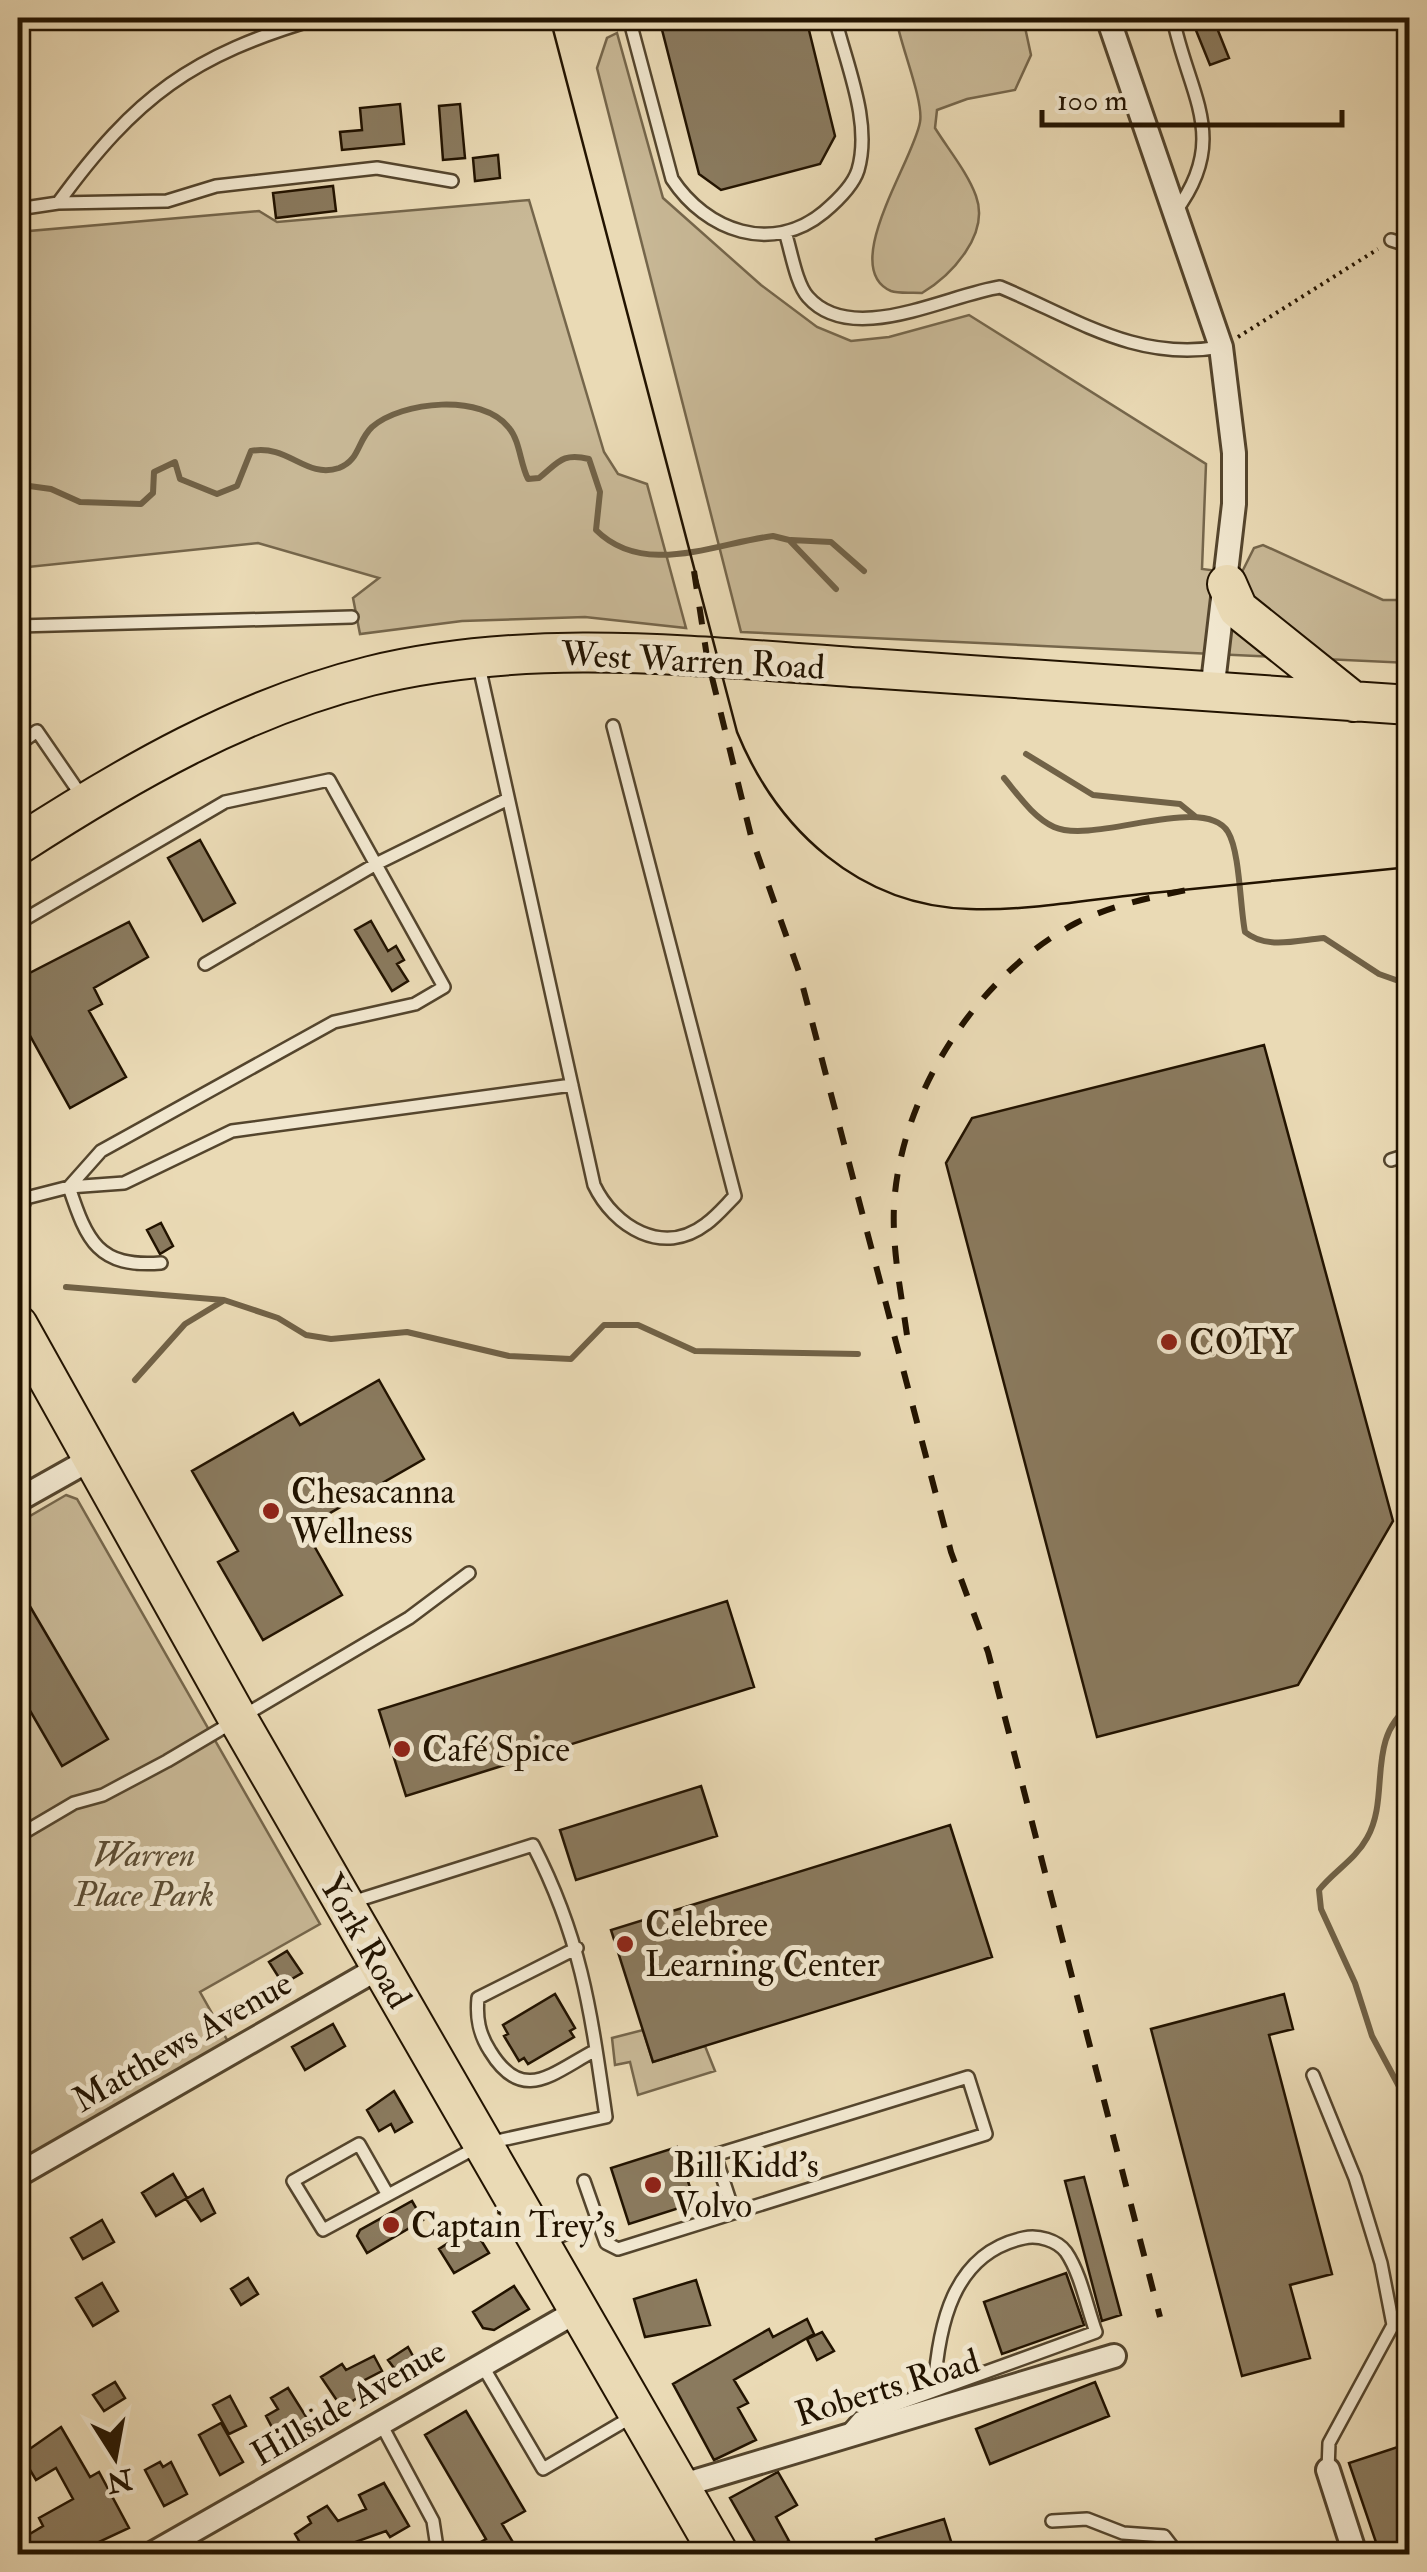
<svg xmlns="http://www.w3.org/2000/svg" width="1427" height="2572" viewBox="0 0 1427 2572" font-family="'IM FELL Double Pica',serif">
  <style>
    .green { fill: #c8b896; stroke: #75664b; stroke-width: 2.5 }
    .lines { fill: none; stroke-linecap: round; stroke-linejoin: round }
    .stream { stroke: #716247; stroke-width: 6 }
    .building { fill: #8a7a5e; stroke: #221300; stroke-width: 2.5 }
    .service-casing { stroke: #54452d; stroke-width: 16 }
    .minor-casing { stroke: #54452d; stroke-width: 28 }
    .primary-casing { stroke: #221300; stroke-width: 42 }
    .path { stroke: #221300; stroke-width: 4; stroke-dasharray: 2.5 5; stroke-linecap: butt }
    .service { stroke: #f1e7cf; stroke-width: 11 }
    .minor { stroke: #f1e7cf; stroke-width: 22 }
    .primary { stroke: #eadab5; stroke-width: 38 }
    .tram { stroke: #221300; stroke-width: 2.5 }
    .rail { stroke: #221300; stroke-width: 6; stroke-dasharray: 18 18; stroke-linecap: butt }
    .poi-dot { fill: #8f2418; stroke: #f1e7cf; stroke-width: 4 }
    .labels { text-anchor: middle; stroke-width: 10; stroke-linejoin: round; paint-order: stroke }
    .street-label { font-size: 35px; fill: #221300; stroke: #f1e7cf }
    .poi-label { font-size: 35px; fill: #221300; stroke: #f1e7cf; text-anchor: start }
    .park-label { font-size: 35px; font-style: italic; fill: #5c4d34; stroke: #f1e7cf }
  </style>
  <rect width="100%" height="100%" fill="#eadab5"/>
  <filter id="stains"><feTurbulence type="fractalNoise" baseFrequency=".002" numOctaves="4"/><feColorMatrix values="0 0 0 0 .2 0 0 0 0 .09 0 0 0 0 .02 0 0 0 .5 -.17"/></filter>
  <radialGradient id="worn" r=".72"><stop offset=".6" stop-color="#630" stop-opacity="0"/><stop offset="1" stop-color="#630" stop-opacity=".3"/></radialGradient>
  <!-- green -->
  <path class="green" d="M896,18H1023L1031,55L1015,90L967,99L937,110L935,128C948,149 968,173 976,196C990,234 952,275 922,293C913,292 899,294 891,291C838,268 914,160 920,122C924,101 900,44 896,18Z
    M617,33L663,198L761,285L817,327L851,341L889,337L969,315L1206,464L1202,569L1241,574L1254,548L1263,545L1383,600H1409V663L741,632L597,68L607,38Z
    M529,200L604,452L618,474L647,484L686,628L585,617L462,621L360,634L353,598L379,578L258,543L28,567L18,562V232L259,211L277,222Z
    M66,1495L77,1499L320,1924L200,1992L230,2045L18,2166V1523Z
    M643,2030L653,2062L705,2046L715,2071L638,2095L630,2062L615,2065L612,2038Z"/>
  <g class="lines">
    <!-- stream -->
    <path class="stream" d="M18,476L22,485L51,489L80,502L141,504L153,493L154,472L175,462L180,479L217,494L237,486L251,451C289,444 305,479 339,468C360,460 357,441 372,427C402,401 482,393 509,428C520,441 520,463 528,479L539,478C558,463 562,452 589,459L600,492L596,530C644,578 716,543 773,536L789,540L836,589
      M791,540L831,542L864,571
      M1026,754L1093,795L1180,804L1196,817
      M1004,778C1019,796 1033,817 1054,827C1094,845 1204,793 1228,832C1240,852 1240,907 1245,932C1267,950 1298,940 1324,938L1379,974L1410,985
      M66,1287L224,1300L278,1318L306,1335L331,1339L407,1332L509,1356L571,1359L604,1325H638L695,1351L858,1354
      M135,1380L185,1324L223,1301
      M1410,1706C1365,1739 1391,1796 1367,1838C1355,1860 1334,1871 1319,1890L1321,1909L1355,1983L1372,2036L1410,2107"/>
  </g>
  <!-- building -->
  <path class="building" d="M659,18H806L835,136L820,164L721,190L699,174Z
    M1191,18H1213L1229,58L1210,65Z
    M400,104L404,144L342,150L340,132L362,130L360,108Z
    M460,104L465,158L443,160L439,106Z
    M498,155L500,178L475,181L473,158Z
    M333,186L336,211L276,218L273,193Z
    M200,840L235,903L203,921L168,858Z
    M371,921L388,951L396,946L404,960L397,964L408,981L392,991L355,930Z
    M129,922L148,957L94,988L102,1004L89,1011L126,1077L70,1108L18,1014V979Z
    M1264,1045L1393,1521L1298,1685L1097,1737L946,1163L972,1118Z
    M161,1223L173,1246L160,1254L147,1230Z
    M379,1380L424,1459L304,1528L342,1595L263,1640L218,1562L238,1551L192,1471L293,1413L300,1425Z
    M18,1586L108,1739L62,1766L18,1690Z
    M727,1601L754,1687L406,1796L379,1710Z
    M701,1786L717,1836L576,1880L560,1830Z
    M950,1825L992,1957L653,2062L611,1930Z
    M287,1951L302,1973L283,1984L269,1962Z
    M555,1994L575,2028L570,2031L574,2037L528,2064L524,2058L519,2061L504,2036L508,2034L503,2025Z
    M1284,1994L1293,2029L1269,2035L1332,2274L1290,2285L1310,2358L1242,2376L1151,2029Z
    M333,2024L345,2046L305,2070L292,2047Z
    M394,2091L412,2122L395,2132L391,2124L379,2131L367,2110Z
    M677,2147L695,2203L629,2224L611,2168Z
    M173,2174L187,2198L156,2216L142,2193Z
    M1084,2177L1121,2315L1102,2321L1065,2181Z
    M203,2189L215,2213L201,2221L186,2199Z
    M412,2201L423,2220L367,2253L357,2236L360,2230Z
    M102,2220L114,2242L83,2259L71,2238Z
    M473,2227L489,2253L454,2273L439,2249Z
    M1066,2273L1084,2325L1002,2354L984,2302Z
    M248,2278L258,2294L241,2305L231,2289Z
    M696,2280L710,2325L645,2337L634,2299Z
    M102,2283L118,2311L93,2326L76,2298Z
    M514,2286L529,2309L494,2330L483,2328L473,2312Z
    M807,2319L814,2334L734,2380L748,2403L738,2408L756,2440L714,2460L673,2384L769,2329L773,2337Z
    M822,2332L834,2351L817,2360L807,2339Z
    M408,2347L423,2374L406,2384L388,2360Z
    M374,2356L382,2371L355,2385L360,2396L342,2408L321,2377L342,2364L346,2370Z
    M115,2382L125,2398L104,2411L93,2395Z
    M1095,2382L1109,2416L990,2464L976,2429Z
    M288,2388L310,2423L294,2432L291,2427L275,2433L266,2416L278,2409L271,2398Z
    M230,2396L246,2426L229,2434L213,2405Z
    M466,2411L525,2511L502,2524L520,2554H460L486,2539L425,2435Z
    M221,2423L243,2462L220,2475L199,2435Z
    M61,2427L90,2477L99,2472L129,2528L73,2554H18V2541L43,2526L39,2518L73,2499L56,2468L36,2480L21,2455Z
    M1410,2443V2544L1380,2554L1349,2463Z
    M160,2462L163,2467L171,2462L187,2494L164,2506L145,2470Z
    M778,2472L797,2505L776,2517L789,2541L762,2554L730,2498Z
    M384,2483L409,2526L390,2537L386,2531L347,2545L351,2554H328L321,2543L307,2551L303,2548L295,2534L311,2523L308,2517L327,2506L338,2521L366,2509L359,2495Z
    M944,2519L955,2554H880L876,2539Z"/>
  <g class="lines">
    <!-- service casing -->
    <g class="service-casing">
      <path id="service" d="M629,18L672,179C706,231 772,255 824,212C837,201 853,186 858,170C872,122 846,64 835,18
        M1173,18C1188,94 1231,138 1175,212
        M58,203C136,96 192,55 319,18
        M18,209L58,203L167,201L216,186L377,168L452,181
        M785,232C791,250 796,284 808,297C852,347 947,295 1000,287C1075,318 1136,362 1221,347
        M1391,240L1410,246
        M18,626L352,617
        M479,666L594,1185C614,1227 663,1257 706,1224C717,1216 726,1205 735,1196L613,726
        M18,745L37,731L83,798
        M25,919L225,802L329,780L444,987L415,1004L334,1022L101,1151L69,1187C87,1241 98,1268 161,1263
        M205,964L376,864L508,799
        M1391,1160L1410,1154
        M18,1195L26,1198L18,1219
        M26,1198L69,1187L124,1183L232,1131L572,1085
        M18,1836L74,1803L103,1795L167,1761L409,1618L469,1573
        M349,1903L533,1845C582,1940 591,2013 606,2117L483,2144L323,2230L293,2181L359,2144L388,2195
        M577,1948L478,1998C476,2018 479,2034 490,2051C523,2105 552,2073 596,2050
        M1313,2075L1355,2178L1381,2263L1393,2325L1329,2443L1328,2470
        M584,2181L598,2221
        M545,2242L598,2221L606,2243L618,2249L986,2134L968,2077L715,2155L734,2213
        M482,2365L543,2469L635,2415
        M381,2424L433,2521L438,2554
        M846,2433L859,2418L1096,2332C1087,2308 1081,2274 1066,2252C1057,2240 1038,2235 1024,2238C952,2253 938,2327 934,2391
        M1052,2521L1087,2519L1123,2533L1164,2536L1178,2554"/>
    </g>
    <!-- minor casing -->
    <g class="minor-casing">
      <path id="minor" d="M1108,18L1221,347L1234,453V504L1212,692
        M18,1500L91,1459
        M18,2175L382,1966
        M1328,2470L1355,2554
        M680,2486L1114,2356
        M152,2554L579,2310"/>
    </g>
    <!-- primary casing -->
    <g class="primary-casing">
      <path id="primary" d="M1227,584L1238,609L1354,702
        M18,845C128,774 242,708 370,676C534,636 701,657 867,668C1048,681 1229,693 1410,705
        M18,1325L238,1719L719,2554"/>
    </g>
    <!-- path -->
    <path class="path" d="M1238,337L1378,249"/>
    <!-- service -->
    <use href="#service" class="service"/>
    <!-- minor -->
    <use href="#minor" class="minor"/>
    <!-- primary -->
    <use href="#primary" class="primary"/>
    <!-- tram -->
    <path class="tram" d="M550,18L737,732C777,830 859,906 970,909C1030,911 1092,899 1152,893C1238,884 1324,876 1410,867"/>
    <!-- rail -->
    <path class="rail" d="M694,571L707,657L751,836L799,972L951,1552L988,1652L1160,2317
      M907,1335C901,1292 892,1249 894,1206C900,1095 977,975 1076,923C1112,905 1152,897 1192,889"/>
  </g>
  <!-- markers -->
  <g class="poi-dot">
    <circle cx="1169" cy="1342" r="10"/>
    <circle cx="271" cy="1511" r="10"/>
    <circle cx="402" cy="1749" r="10"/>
    <circle cx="625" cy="1944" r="10"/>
    <circle cx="653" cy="2185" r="10"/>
    <circle cx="391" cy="2225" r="10"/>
  </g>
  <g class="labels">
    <!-- street labels -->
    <g class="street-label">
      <text transform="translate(693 660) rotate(3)" y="12">West Warren Road</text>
      <text transform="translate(366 1941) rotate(60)" y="12">York Road</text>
      <text transform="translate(182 2041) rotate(-30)" y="12">Matthews Avenue</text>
      <text transform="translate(887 2387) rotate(-17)" y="12">Roberts Road</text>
      <text transform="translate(348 2402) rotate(-30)" y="12">Hillside Avenue</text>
    </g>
    <!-- poi labels -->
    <g class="poi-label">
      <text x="1189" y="1354">COTY</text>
      <text x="291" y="1503">Chesacanna<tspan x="291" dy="40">Wellness</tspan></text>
      <text x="422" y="1761">Café Spice</text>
      <text x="645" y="1936">Celebree<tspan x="645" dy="40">Learning Center</tspan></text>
      <text x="673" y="2177">Bill Kidd's<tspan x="673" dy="40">Volvo</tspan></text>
      <text x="411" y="2237">Captain Trey's</text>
    </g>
    <!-- park labels -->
    <g class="park-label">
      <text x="144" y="1866">Warren<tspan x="144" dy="40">Place Park</tspan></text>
    </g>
  </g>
  <!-- margin -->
  <rect width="1427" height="2572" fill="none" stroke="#eadab5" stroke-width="60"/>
  <rect x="20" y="20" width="1387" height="2532" fill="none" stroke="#221300" stroke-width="5"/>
  <rect x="30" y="30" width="1367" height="2512" fill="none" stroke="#221300" stroke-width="2.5"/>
  <!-- north arrow -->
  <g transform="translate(115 2457) rotate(169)" stroke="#f1e7cf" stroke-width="8" paint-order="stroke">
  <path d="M0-8L18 38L0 25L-18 38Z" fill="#221300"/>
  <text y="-15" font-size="28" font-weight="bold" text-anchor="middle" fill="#221300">N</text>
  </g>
  <!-- scale -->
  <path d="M1042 110v15h300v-15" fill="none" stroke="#221300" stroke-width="5"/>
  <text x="1057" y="110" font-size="30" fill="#221300" stroke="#f1e7cf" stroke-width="8" paint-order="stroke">100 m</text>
  <rect width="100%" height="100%" filter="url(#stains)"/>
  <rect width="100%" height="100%" fill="url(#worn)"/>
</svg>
